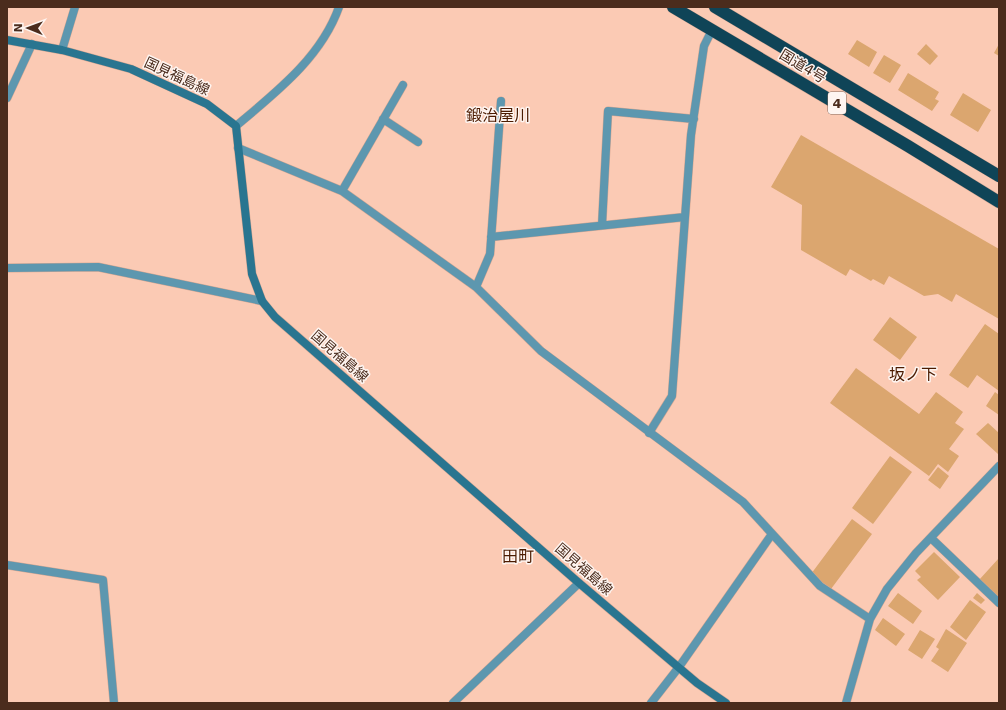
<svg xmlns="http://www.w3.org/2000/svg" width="1006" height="710" viewBox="0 0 1006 710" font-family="'DejaVu Sans','Noto Sans JP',sans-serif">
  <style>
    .building { fill: #dba66f }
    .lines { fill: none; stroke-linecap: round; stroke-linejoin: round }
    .street-casing { stroke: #d4a793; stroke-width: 9 }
    .secondary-casing { stroke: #d4a793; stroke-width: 9 }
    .highway-casing { stroke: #d4a793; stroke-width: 13 }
    .street { stroke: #5d97af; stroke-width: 8 }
    .secondary { stroke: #297590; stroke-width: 8 }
    .highway { stroke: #0f4457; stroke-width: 12 }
    .labels { text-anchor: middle; stroke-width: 3; stroke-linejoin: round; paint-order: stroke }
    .shield { fill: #fef5f1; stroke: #81685d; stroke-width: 1 }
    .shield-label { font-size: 13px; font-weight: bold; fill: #4b2c1d }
    .street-label { font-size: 14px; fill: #4b2c1d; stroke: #fef5f1 }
    .quarter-label { font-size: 16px; fill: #4c1b00; stroke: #fef5f1 }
  </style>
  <rect width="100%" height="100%" fill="#fbcab4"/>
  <!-- building -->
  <path class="building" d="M857,40L877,52L869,67L848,54Z
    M926,44L938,56L930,65L917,54Z
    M999,44V56L994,53Z
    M884,55L901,65L890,83L873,73Z
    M908,73L939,92L935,99L939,101L932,111L898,90Z
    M963,93L991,110L978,132L950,115Z
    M801,135L999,249V319L956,294L952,302L938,294L924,296L889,276L884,285L873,279L871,281L850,269L846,276L801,250L802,205L771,187Z
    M890,317L917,337L900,360L873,340Z
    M985,324L999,334V391L977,375L968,388L949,375Z
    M856,368L919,414L936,392L963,412L955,423L964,429L949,449L959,456L948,472L938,464L929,476L830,403Z
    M995,392L999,395V415L986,406Z
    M988,423L999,433L998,454L976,434Z
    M890,456L912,472L873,524L852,508Z
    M938,467L949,476L940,489L928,480Z
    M852,519L872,534L831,589L811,574Z
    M934,552L960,577L938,600L917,580L921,577L915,571Z
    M999,558V596L998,597L979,580Z
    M898,593L922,611L913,624L888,606Z
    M977,593L985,600L981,604L973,598Z
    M970,600L986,612L966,640L950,627Z
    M883,618L905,634L896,646L875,630Z
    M946,629L967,643L948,672L931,661L939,649L936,647Z
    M920,630L935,639L922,659L908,650Z"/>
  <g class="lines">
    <!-- street casing -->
    <g class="street-casing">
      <path id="street" d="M62,50L75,7
        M7,98L32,44
        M383,119L418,142
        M236,126C275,93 321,58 339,7
        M238,148L342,191L476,287L541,351L743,502L820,586L870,619
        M342,191L403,85
        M602,225L608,111L694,119
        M491,237L685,217
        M7,268L98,267L262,301
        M476,287L490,254L501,101
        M649,433L672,396L691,135L704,46L712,30
        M931,538L999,603
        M7,565L103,580L114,703
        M453,703L579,583
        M651,703L679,667L772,534
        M846,703L870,619L887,589L916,553L999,466"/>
    </g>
    <!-- secondary casing -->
    <g class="secondary-casing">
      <path id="secondary" d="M7,40L62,50L131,69L207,104L236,126L252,274L262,301L275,317L579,583L697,683L726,703"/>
    </g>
    <!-- highway casing -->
    <g class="highway-casing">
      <path id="highway" d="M673,7L908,146L999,202
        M715,7L999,176"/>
    </g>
    <!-- street -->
    <use href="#street" class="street"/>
    <!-- secondary -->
    <use href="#secondary" class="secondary"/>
    <!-- highway -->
    <use href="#highway" class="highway"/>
  </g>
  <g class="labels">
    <!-- shield labels -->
    <rect class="shield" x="828" y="92" width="18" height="22" rx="3"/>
    <g class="shield-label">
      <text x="837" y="108">4</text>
    </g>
    <!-- street labels -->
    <g class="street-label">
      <text transform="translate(803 66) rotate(31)" y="5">国道4号</text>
      <text transform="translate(177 76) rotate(25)" y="5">国見福島線</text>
      <text transform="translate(340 356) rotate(41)" y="5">国見福島線</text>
      <text transform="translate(584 569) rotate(41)" y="5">国見福島線</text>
    </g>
    <!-- quarter labels -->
    <g class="quarter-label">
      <text x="498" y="121">鍛治屋川</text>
      <text x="913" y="380">坂ノ下</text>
      <text x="518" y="562">田町</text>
    </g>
  </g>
  <!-- border -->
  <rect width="1006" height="710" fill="none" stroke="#4b2c1d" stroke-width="16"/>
  <!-- north arrow -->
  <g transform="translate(28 28) rotate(271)" stroke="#fef5f1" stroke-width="3" paint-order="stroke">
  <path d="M0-3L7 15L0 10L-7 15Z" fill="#4b2c1d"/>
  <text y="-6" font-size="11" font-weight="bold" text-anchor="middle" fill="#4b2c1d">N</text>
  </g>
</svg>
